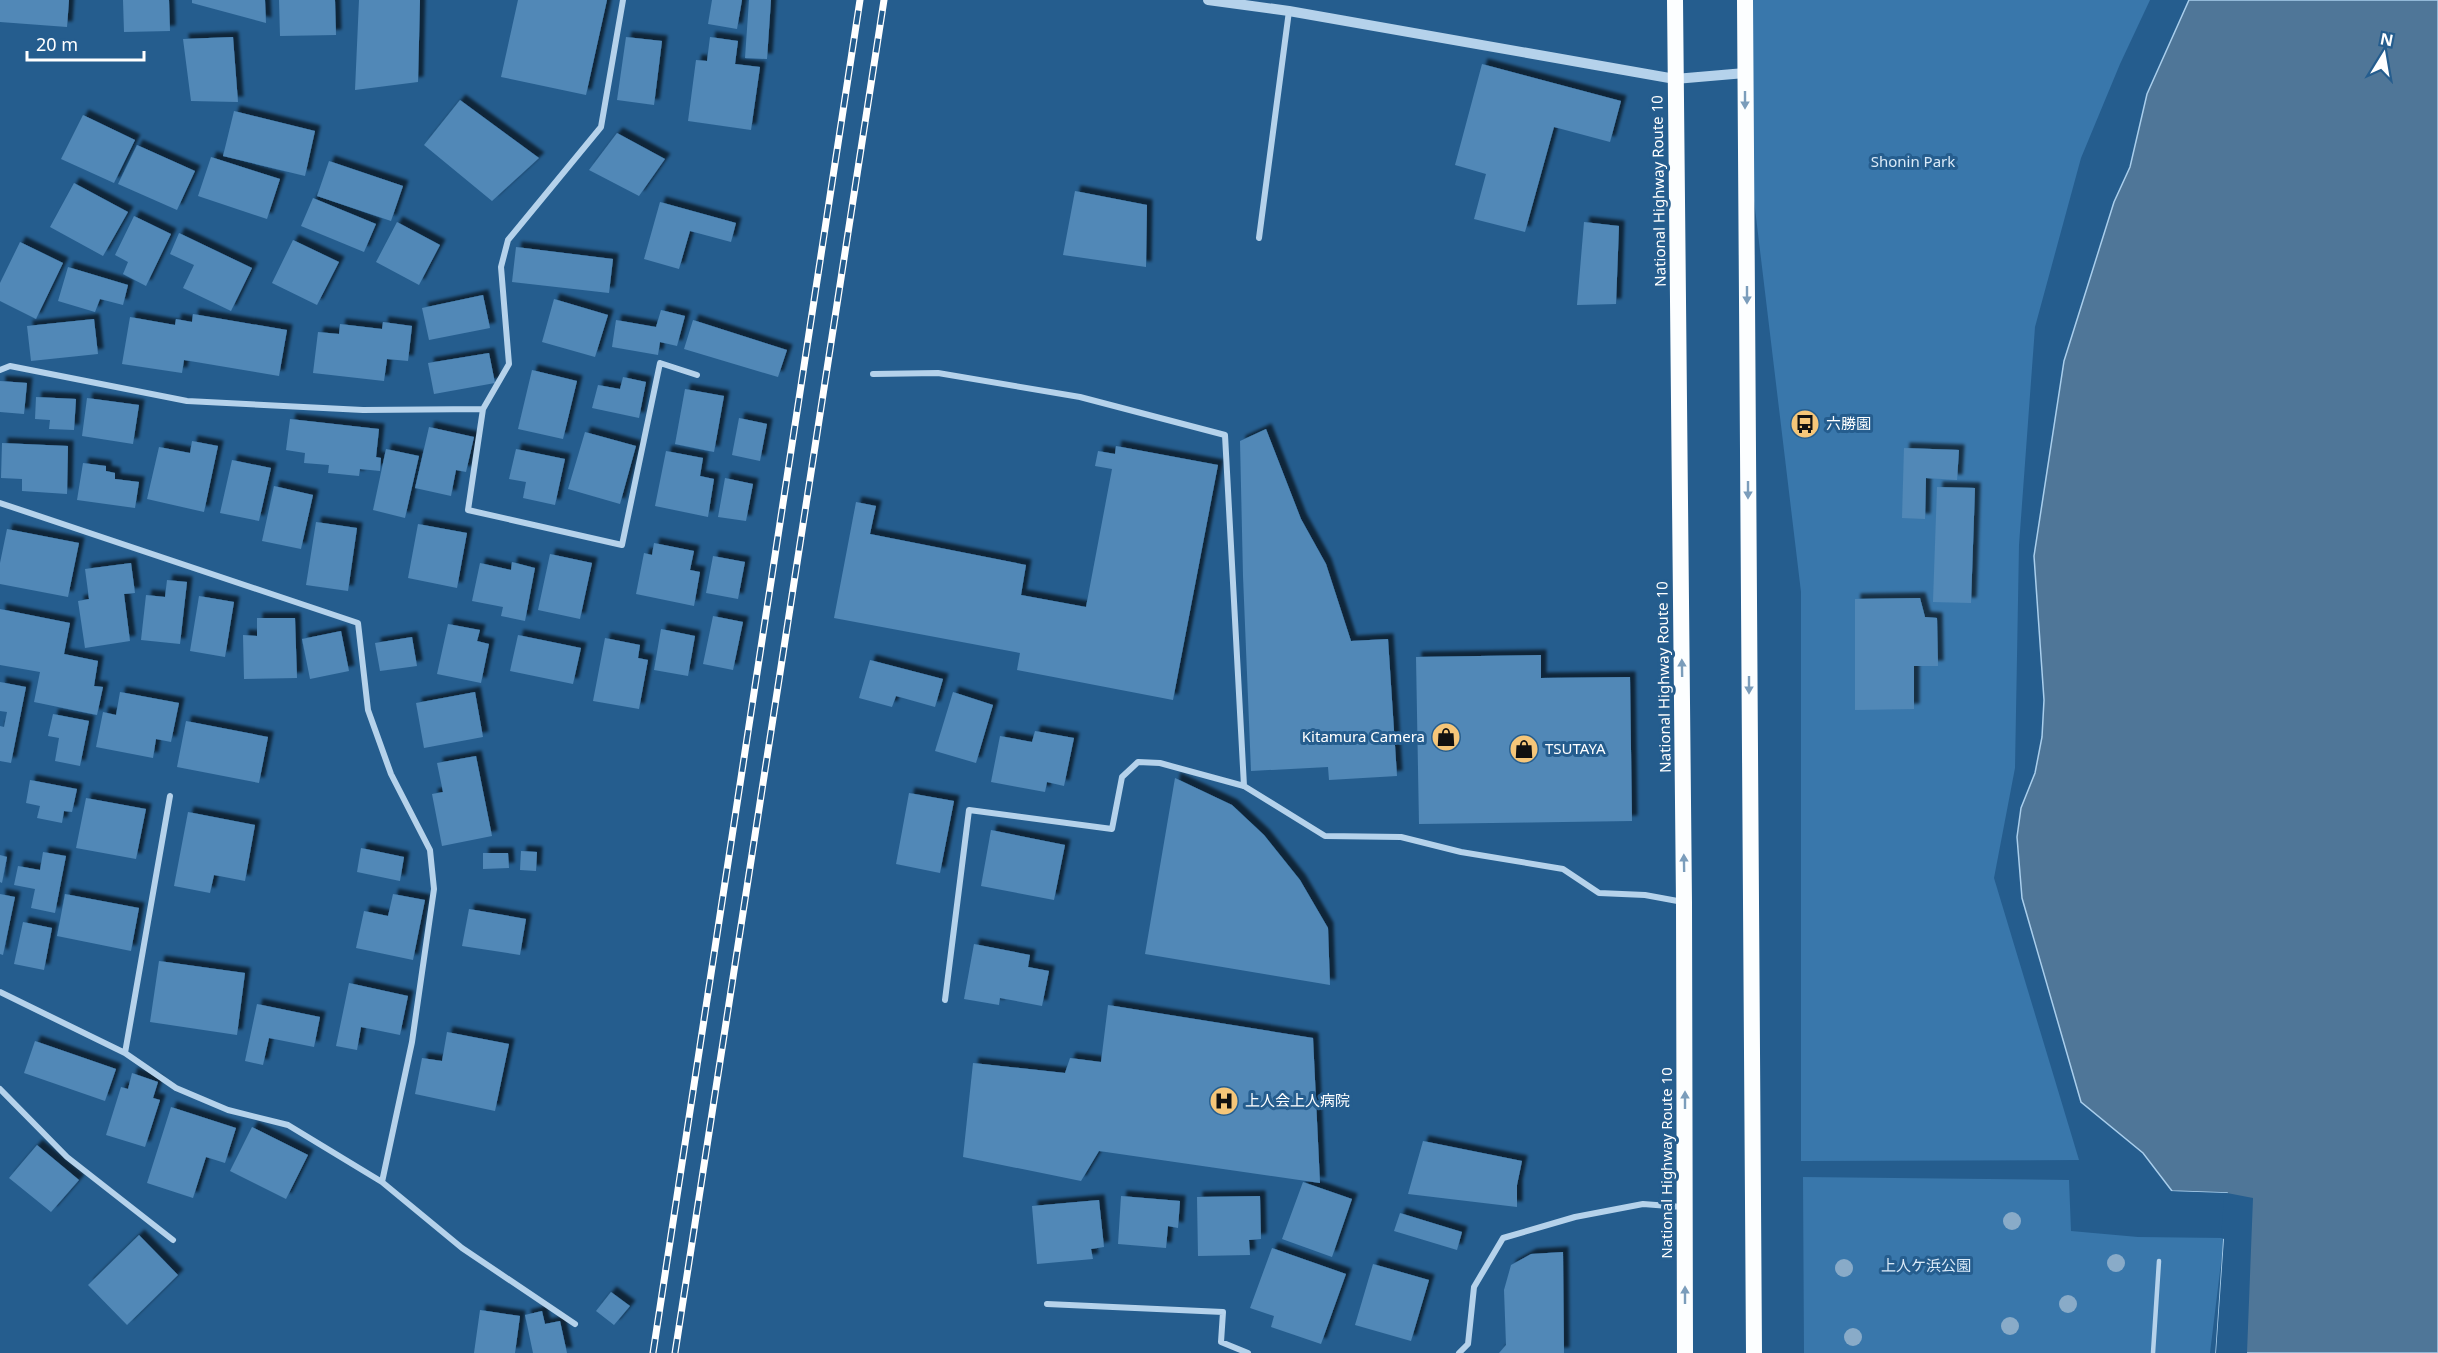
<svg xmlns="http://www.w3.org/2000/svg" width="2438" height="1353" viewBox="0 0 2438 1353" font-family="'Noto Sans','Noto Sans JP',sans-serif">
  <style>
    .green { fill: #3977ab }
    .water { fill: #4f7698; stroke: #a9ceec; stroke-width: 1.5 }
    .pier { fill: #255d8e }
    .building { fill: #5188b7; filter: url(#shadow) }
    .lines { fill: none; stroke-linecap: round; stroke-linejoin: round }
    .service { stroke: #b5d2eb; stroke-width: 4.5 }
    .minor { stroke: #b5d2eb; stroke-width: 6 }
    .tertiary { stroke: #b5d2eb; stroke-width: 10 }
    .trunk { stroke: #fcfeff; stroke-width: 16 }
    .rail-casing { stroke: #fff; stroke-width: 7 }
    .rail { stroke: #255d8e; stroke-width: 4.5; stroke-dasharray: 14; stroke-linecap: butt }
    .tree { fill: #89abc8 }
    .oneway { fill: #7b9dbb }
    .labels { text-anchor: middle; stroke-width: 6; stroke-linejoin: round; paint-order: stroke }
    .park-label { font-size: 15px; fill: #daeaf8; stroke: #255d8e }
    .street-label { font-size: 15px; fill: #fff; stroke: #255d8e }
    .poi-label { font-size: 15px; fill: #fff; stroke: #255d8e; text-anchor: start }
  </style>
  <defs>
    <filter id="shadow"><feDropShadow dx="5.5" dy="-5.5" stdDeviation="1.5" flood-color="#0009"/></filter>
  </defs>
  <rect width="100%" height="100%" fill="#255d8e"/>
  <!-- green -->
  <path class="green" d="M1740,0H2150L2120,64L2081,158L2035,327L2019,545L2015,768L1994,878L2079,1160L1801,1161V592L1738,67Z
    M1803,1177L2069,1180L2071,1231L2138,1237L2224,1238L2210,1353H1804Z"/>
  <!-- water -->
  <path class="water" d="M2189,0H2438V1353H2216L2227,1193L2172,1191L2143,1153L2081,1102L2022,898L2017,837L2021,808L2035,773L2042,737L2044,700L2034,556L2064,361L2114,202L2130,167L2147,94Z"/>
  <!-- pier -->
  <path class="pier" d="M2168,1191L2227,1193L2253,1198L2247,1353H2216L2224,1239L2221,1238L2224,1196L2172,1193Z"/>
  <!-- building -->
  <path class="building" d="M0,0H69L67,27L0,22Z
    M123,0H169L170,31L124,32Z
    M192,0H265L266,23L192,3Z
    M279,0H335L336,35L280,36Z
    M359,0H420L418,82L355,90Z
    M518,0H607L586,95L501,77Z
    M712,0H742L737,29L708,24Z
    M749,0H771L767,59L745,58Z
    M233,37L238,102L191,101L183,39Z
    M626,37L662,41L654,105L617,100Z
    M710,37L738,41L735,64L760,67L751,130L688,121L696,60L707,61Z
    M1482,64L1621,101L1610,142L1554,127L1525,232L1474,219L1486,174L1455,165Z
    M460,100L539,158L492,201L424,145Z
    M234,111L315,131L305,176L223,156Z
    M83,115L135,140L114,183L61,159Z
    M617,133L665,159L639,196L589,170Z
    M137,145L195,171L177,210L118,184Z
    M211,157L280,179L267,219L198,196Z
    M329,161L403,186L391,221L317,196Z
    M74,183L128,212L103,256L50,227Z
    M1075,191L1147,205L1146,267L1063,255Z
    M313,198L376,224L364,252L301,226Z
    M660,202L736,223L731,242L690,231L679,269L644,259Z
    M134,216L171,234L146,286L123,274L128,262L115,255Z
    M397,222L440,245L419,285L376,262Z
    M1584,222L1619,226L1616,304L1577,305Z
    M179,233L252,268L231,311L183,288L194,265L170,254Z
    M293,240L339,262L317,305L272,283Z
    M20,242L63,263L36,319L0,301V283Z
    M516,247L613,259L609,293L512,282Z
    M68,267L128,285L123,305L100,299L95,312L58,301Z
    M483,295L490,328L429,340L422,308Z
    M554,299L608,315L595,357L542,342Z
    M661,310L685,316L677,346L660,342L658,355L612,347L616,320L656,327Z
    M193,314L287,330L279,376L184,360L182,373L122,364L130,317L175,325L176,319L192,322Z
    M94,319L98,354L31,361L27,326Z
    M693,320L787,350L778,377L684,349Z
    M383,322L412,326L408,361L387,359L384,381L313,373L318,332L339,334L340,324L382,329Z
    M489,353L495,383L434,394L428,363Z
    M532,370L577,381L563,439L518,429Z
    M623,377L646,382L639,418L592,408L598,385L620,389Z
    M0,381L27,383L24,414L0,412Z
    M685,389L724,396L714,452L675,444Z
    M36,397L76,399L74,430L49,429L50,420L35,419Z
    M87,398L139,405L133,444L82,436Z
    M739,418L767,424L760,461L732,455Z
    M290,419L379,429L376,457L381,458L380,471L360,469L359,476L328,473L329,465L304,463L305,453L286,450Z
    M429,427L474,437L466,472L456,470L451,496L415,488Z
    M1266,429L1301,519L1326,564L1351,641L1388,639L1397,776L1329,780L1328,767L1251,771L1243,576L1240,441Z
    M585,432L636,446L620,504L568,489Z
    M192,441L218,446L204,512L147,499L159,447L190,453Z
    M2,443L68,446L67,494L22,491V479L1,478Z
    M1116,446L1218,465L1173,700L1017,670L1020,653L834,618L856,502L876,506L870,534L1026,565L1021,595L1086,607L1112,469L1095,466L1098,451L1115,454Z
    M1904,448L1959,450L1957,480L1926,478L1925,519L1902,518Z
    M386,449L419,456L405,518L373,510Z
    M516,449L565,459L555,505L523,498L526,482L509,479Z
    M666,451L703,458L700,476L714,479L708,517L655,506Z
    M232,460L271,468L259,521L220,513Z
    M83,463L106,466V471L115,473V479L139,482L135,508L77,500Z
    M725,478L753,484L746,521L718,517Z
    M274,486L313,495L301,549L262,541Z
    M1937,487L1975,488L1971,603L1933,602Z
    M316,522L357,528L348,591L306,585Z
    M418,524L467,533L457,588L408,578Z
    M7,529L79,543L68,597L0,584V563Z
    M654,543L694,551L690,570L700,572L694,606L636,594L644,553L652,555Z
    M550,554L592,563L580,619L538,610Z
    M713,556L745,562L738,599L706,593Z
    M512,562L535,568L525,621L501,616L503,607L472,601L480,563L511,570Z
    M131,563L135,593L124,594L130,641L85,648L78,601L89,599L85,569Z
    M167,580L187,582L180,644L141,640L146,595L165,597Z
    M199,596L234,602L225,657L190,651Z
    M1920,598L1925,617L1937,618L1938,666H1914V709L1855,710V599Z
    M0,609L70,623L64,654L98,661L94,686L103,687L97,715L34,702L40,672L0,665Z
    M713,616L743,622L733,670L703,664Z
    M257,618H295L297,678L244,679L243,635L257,636Z
    M448,624L480,630L477,641L489,644L481,683L437,674Z
    M661,629L695,636L688,676L654,670Z
    M341,631L349,671L310,679L302,639Z
    M518,635L581,648L573,684L510,671Z
    M412,637L417,666L380,671L375,643Z
    M605,638L640,645L638,658L648,660L639,709L593,701Z
    M1541,655V678L1630,677L1632,821L1419,824L1416,657Z
    M870,660L943,679L935,707L896,696L892,707L859,698Z
    M0,682L26,687L11,763L0,761V726L4,727L7,712L0,711Z
    M120,692L179,703L171,742L156,739L153,758L96,747L103,712L116,715Z
    M475,692L483,737L424,748L416,703Z
    M953,692L993,705L976,763L935,751Z
    M53,714L89,721L80,766L55,761L59,738L48,736Z
    M186,721L268,737L259,783L177,767Z
    M1035,731L1074,738L1064,786L1047,782L1045,792L991,782L1000,736L1032,742Z
    M476,756L492,836L442,846L432,794L443,792L437,763Z
    M1175,778L1232,805L1264,835L1300,880L1328,928L1330,985L1145,954Z
    M30,780L77,789L72,812L64,811L62,823L37,818L40,806L26,803Z
    M909,793L954,801L940,873L896,864Z
    M86,798L146,809L136,859L76,848Z
    M188,812L255,825L245,881L214,875L210,893L174,886Z
    M991,830L1065,845L1054,900L981,886Z
    M361,848L404,857L400,881L357,872Z
    M521,851L537,852L536,871L520,870Z
    M43,852L66,856L55,913L31,908L35,889L14,885L18,866L40,870Z
    M483,853H508L509,868L483,869Z
    M0,855L7,857L2,883L0,882Z
    M0,894L15,897L3,955L0,954Z
    M65,894L139,908L131,951L57,936Z
    M393,894L425,900L413,960L356,948L364,911L388,916Z
    M469,909L526,919L520,955L462,946Z
    M23,922L52,928L44,970L14,964Z
    M974,944L1030,955L1028,967L1049,971L1042,1006L1000,998L999,1005L964,999Z
    M159,961L245,973L237,1035L150,1022Z
    M349,983L408,996L400,1035L361,1027L357,1050L336,1046Z
    M257,1004L320,1017L314,1047L269,1038L263,1065L245,1061Z
    M1108,1005L1313,1038L1320,1183L1099,1151L1081,1181L963,1157L973,1063L1065,1073L1070,1058L1101,1062Z
    M447,1032L509,1044L495,1111L415,1094L422,1058L442,1061Z
    M35,1041L116,1069L105,1101L24,1073Z
    M132,1073L158,1082L153,1098L160,1100L145,1147L106,1135L121,1087L128,1089Z
    M171,1107L236,1128L225,1163L206,1157L193,1198L147,1183Z
    M252,1127L308,1155L286,1199L230,1171Z
    M1423,1141L1522,1161L1517,1185V1207L1408,1194Z
    M37,1145L79,1180L51,1212L9,1178Z
    M1303,1182L1352,1199L1332,1257L1282,1239Z
    M1121,1196L1180,1201L1178,1228L1168,1226L1166,1248L1118,1244Z
    M1260,1196L1261,1239L1249,1240L1250,1255L1198,1256L1197,1197Z
    M1099,1200L1104,1247L1091,1249L1093,1259L1037,1264L1032,1206Z
    M1400,1213L1462,1232L1457,1250L1394,1231Z
    M139,1235L178,1275L127,1325L88,1285Z
    M1272,1248L1346,1274L1321,1344L1271,1327L1274,1316L1250,1308Z
    M1563,1252L1564,1353H1499L1506,1345L1504,1290L1511,1265L1531,1254Z
    M1373,1264L1429,1280L1411,1341L1355,1325Z
    M611,1292L630,1306L614,1325L596,1311Z
    M480,1310L520,1316L515,1353H474Z
    M542,1311L545,1324L560,1321L567,1353H533L525,1315Z"/>
  <g class="lines">
    <!-- service -->
    <path class="service" d="M2153,1353L2159,1261"/>
    <!-- minor -->
    <path class="minor" d="M1259,238L1289,11
      M0,370L10,366L187,401L363,410L483,409L509,364L501,267L508,240L601,127L623,0
      M873,374L938,373L1080,397L1225,435L1244,786
      M483,409L468,510L622,545L660,363L697,375
      M0,503L358,623L368,710L391,774L430,850L434,889L412,1042L382,1182
      M0,992L125,1053L176,1088L228,1110L288,1125L382,1182L462,1248L575,1324
      M945,1000L969,810L1112,829L1122,777L1138,762L1160,763L1244,786L1325,836L1401,837L1461,852L1563,869L1599,893L1645,895L1683,902
      M125,1053L170,796
      M0,1089L67,1157L173,1240
      M1047,1304L1223,1312L1221,1342L1248,1353
      M1459,1353L1468,1344L1474,1287L1503,1238L1575,1217L1643,1204L1682,1207"/>
    <!-- tertiary -->
    <path class="tertiary" d="M1208,0L1289,11L1675,79L1745,73"/>
    <!-- trunk -->
    <path class="trunk" d="M1675,0L1684,902L1685,1353
      M1745,0L1754,1353"/>
    <!-- rail casing -->
    <g class="rail-casing">
      <path id="rail" d="M653,1353L860,0
        M675,1353L884,0"/>
    </g>
    <!-- rail -->
    <use href="#rail" class="rail"/>
  </g>
  <!-- trees -->
  <g class="tree">
    <circle cx="2012" cy="1221" r="9"/>
    <circle cx="2116" cy="1263" r="9"/>
    <circle cx="1844" cy="1268" r="9"/>
    <circle cx="2068" cy="1304" r="9"/>
    <circle cx="2010" cy="1326" r="9"/>
    <circle cx="1853" cy="1337" r="9"/>
  </g>
  <!-- one-way arrows -->
  <defs><path id="oneway-solid" d="M-6-.8H1V-3.2L6.5 0L1 3.2V.8H-6Z" transform="scale(1.5)"/></defs>
  <g class="oneway">
    <use href="#oneway-solid" transform="translate(1745 100) rotate(90)"/>
    <use href="#oneway-solid" transform="translate(1747 295) rotate(90)"/>
    <use href="#oneway-solid" transform="translate(1748 490) rotate(90)"/>
    <use href="#oneway-solid" transform="translate(1682 668) rotate(-91)"/>
    <use href="#oneway-solid" transform="translate(1749 685) rotate(90)"/>
    <use href="#oneway-solid" transform="translate(1684 863) rotate(-91)"/>
    <use href="#oneway-solid" transform="translate(1685 1100) rotate(-90)"/>
    <use href="#oneway-solid" transform="translate(1685 1295) rotate(-90)"/>
  </g>
  <!-- icons -->
  <defs>
    <g id="bus-disc" transform="scale(1.5)"><circle r="9.5" fill="#f5c679" stroke="#255d8e"/><path d="M-5-6H5V4H4V6H2V4H-2V6H-4V4H-5ZM-3.5-4V0h7V-4ZM-3.5 1.2v1.5H-2V1.2ZM2 1.2v1.5H3.5V1.2Z" fill="#111"/></g>
    <g id="shop-disc" transform="scale(1.5)"><circle r="9.5" fill="#f5c679" stroke="#255d8e"/><path d="M-5-2.5h2.3a2.7 3.5 0 0 1 5.4 0H5L5.5 6h-11ZM-1.5-2.5h3a1.5 2.3 0 0 0-3 0Z" fill="#111"/></g>
    <g id="hospital-disc" transform="scale(1.5)"><circle r="9.5" fill="#f5c679" stroke="#255d8e"/><path d="M-5-5h3v3.5h4V-5h3V5h-3V1.5h-4V5h-3Z" fill="#111"/></g>
  </defs>
  <g fill-rule="evenodd">
    <use href="#bus-disc" x="1805" y="424"/>
    <use href="#shop-disc" x="1446" y="737"/>
    <use href="#shop-disc" x="1524" y="749"/>
    <use href="#hospital-disc" x="1224" y="1101"/>
  </g>
  <g class="labels">
    <!-- park labels -->
    <g class="park-label">
      <text x="1913" y="167">Shonin Park</text>
      <text x="1926" y="1271">上人ケ浜公園</text>
    </g>
    <!-- street labels -->
    <g class="street-label">
      <text transform="translate(1659 191) rotate(-91)" y="5">National Highway Route 10</text>
      <text transform="translate(1664 677) rotate(-91)" y="5">National Highway Route 10</text>
      <text transform="translate(1667 1163) rotate(-90)" y="5">National Highway Route 10</text>
    </g>
    <!-- poi labels -->
    <g class="poi-label">
      <text x="1826" y="429">六勝園</text>
      <text x="1425" y="742" text-anchor="end">Kitamura Camera</text>
      <text x="1545" y="754">TSUTAYA</text>
      <text x="1245" y="1106">上人会上人病院</text>
    </g>
  </g>
  <!-- north arrow -->
  <g transform="translate(2384 54) rotate(11)" stroke="#255d8e" stroke-width="4.5" paint-order="stroke">
  <path d="M0-4.5L10 22L0 15L-10 22Z" fill="#ffffff"/>
  <text y="-9" font-size="16" font-weight="bold" text-anchor="middle" fill="#ffffff">N</text>
  </g>
  <!-- scale -->
  <path d="M27 51v9h117v-9" fill="none" stroke="#ffffff" stroke-width="3"/>
  <text x="36" y="51" font-size="18" fill="#ffffff" stroke="#255d8e" stroke-width="4.5" paint-order="stroke">20 m</text>
</svg>
